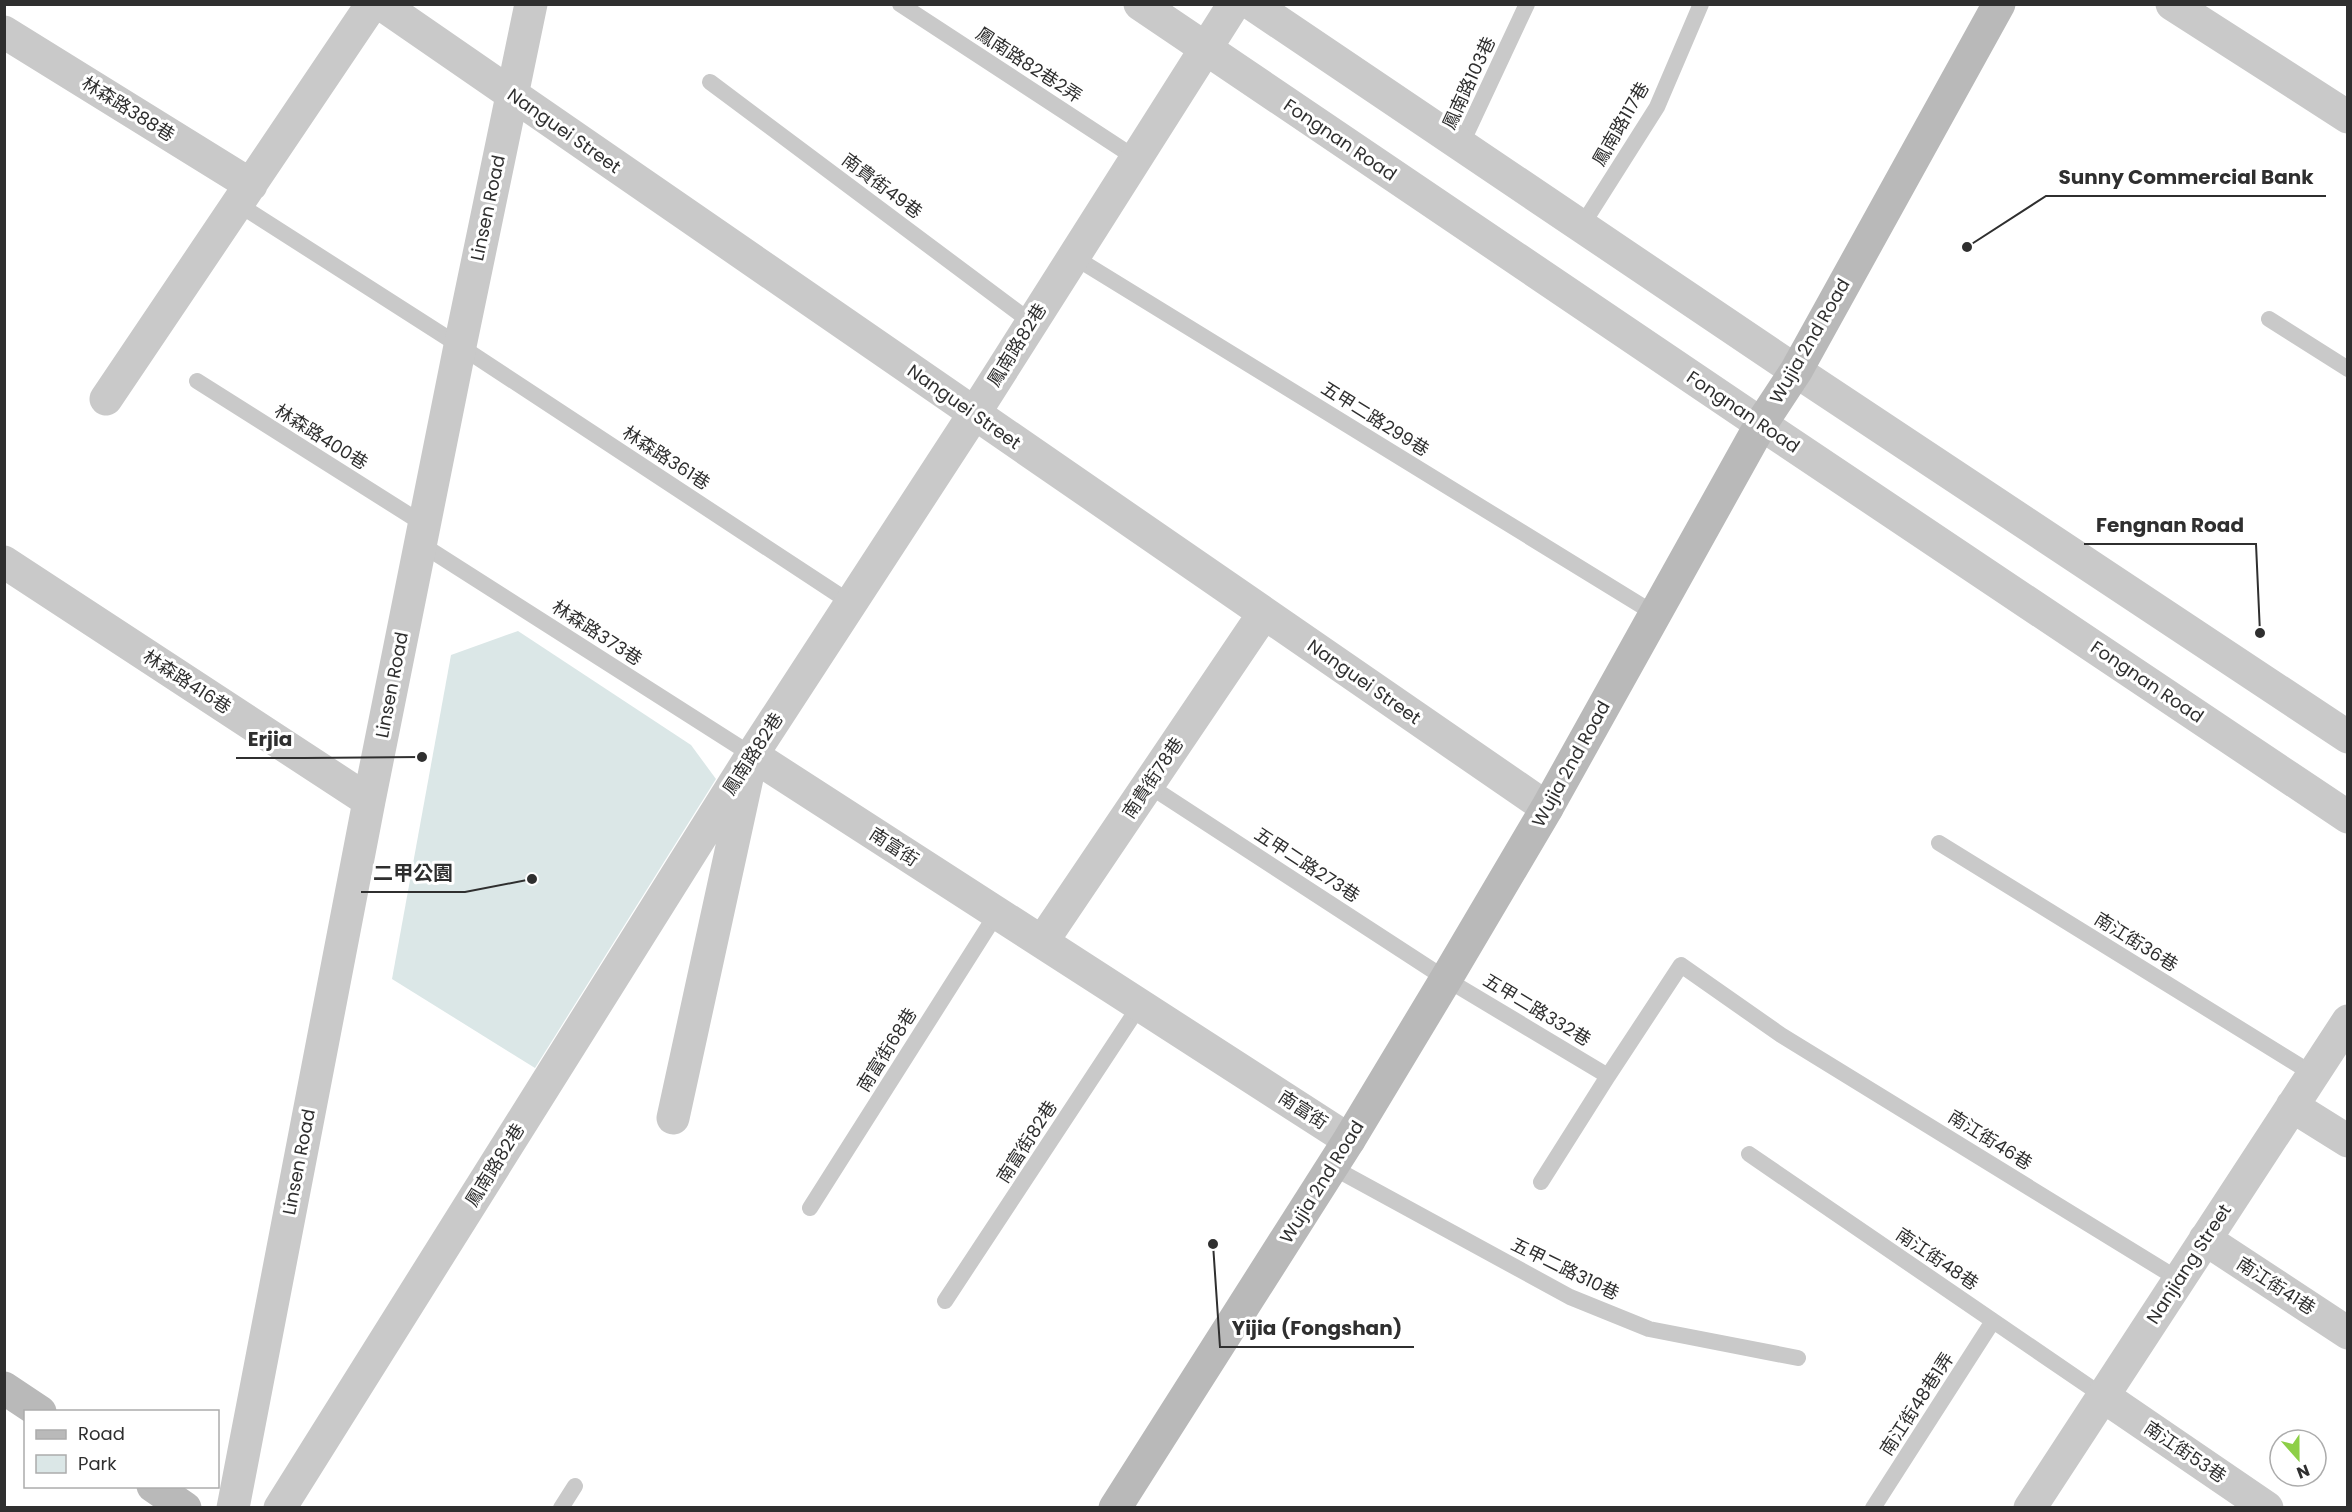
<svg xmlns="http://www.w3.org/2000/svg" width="2352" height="1512" viewBox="0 0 2352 1512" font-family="Poppins,'Noto Sans TC',sans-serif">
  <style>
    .green { fill: #dbe7e7 }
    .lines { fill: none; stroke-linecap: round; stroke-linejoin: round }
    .service { stroke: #c9c9c9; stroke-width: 16 }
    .minor { stroke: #c9c9c9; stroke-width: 33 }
    .secondary { stroke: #b9b9b9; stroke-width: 33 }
    .labels { text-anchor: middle; stroke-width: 6; stroke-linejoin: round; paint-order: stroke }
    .street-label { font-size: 18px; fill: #2f2f2f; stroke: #fff }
    .leader { fill: none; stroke: #2f2f2f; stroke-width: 2 }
    .callout-dot { fill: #2f2f2f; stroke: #fff; stroke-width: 2 }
    .callout-label { font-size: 20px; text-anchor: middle; font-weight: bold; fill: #2f2f2f; stroke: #fff; stroke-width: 6; stroke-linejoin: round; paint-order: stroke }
  </style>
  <rect width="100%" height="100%" fill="#fff"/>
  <!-- green -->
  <path class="green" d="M518,631L691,745L716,779L535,1068L392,979L451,655Z"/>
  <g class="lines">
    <!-- service -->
    <path class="service" d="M900,4L1137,159
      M710,82L1031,322
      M1461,145L1527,4
      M238,204L460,346L851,603
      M1581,227L1657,107L1701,4
      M1074,257L1655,614
      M2269,319L2348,369
      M197,381L425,525
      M421,544L752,755
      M1148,785L1446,979L1608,1076L1681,965L1781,1035L2178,1279
      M1939,843L2313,1074
      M1749,1154L2103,1396
      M1332,1167L1570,1297L1649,1329L1798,1358
      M1541,1182L1608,1076
      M810,1208L997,913
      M945,1301L1140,1005
      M561,1508L575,1486
      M1873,1508L1993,1321"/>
    <!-- minor -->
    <path class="minor" d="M381,4L1547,808
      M1140,4L1761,424L2348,817
      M1252,4L1796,371L2348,737
      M2172,4L2348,117
      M4,32L251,185
      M106,399L372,4
      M4,562L369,801
      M1042,942L1264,613
      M2292,1106L2348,1141
      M673,1118L752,755L1349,1140
      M2205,1239L2348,1333
      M2103,1396L2267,1508
      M233,1508L369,801L460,346L531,4
      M280,1508L752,755L974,414L1234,4
      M2030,1508L2348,1021"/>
    <!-- secondary -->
    <path class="secondary" d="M4,1388L40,1412
      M153,1486L185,1508
      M1115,1508L1349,1140L1446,979L1547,808L1761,424L1796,371L1999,4"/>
  </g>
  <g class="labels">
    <!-- street labels -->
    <g class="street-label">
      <text transform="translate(1029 65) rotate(33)" y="6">鳳南路82巷2弄</text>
      <text transform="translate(1469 83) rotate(-65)" y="6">鳳南路103巷</text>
      <text transform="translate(128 109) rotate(32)" y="6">林森路388巷</text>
      <text transform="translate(1621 124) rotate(-60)" y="6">鳳南路117巷</text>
      <text transform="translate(564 131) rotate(35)" y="6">Nanguei Street</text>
      <text transform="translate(1340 140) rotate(34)" y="6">Fongnan Road</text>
      <text transform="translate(882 186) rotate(37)" y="6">南貴街49巷</text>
      <text transform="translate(488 208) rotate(-78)" y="6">Linsen Road</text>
      <text transform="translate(1810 341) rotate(-60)" y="6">Wujia 2nd Road</text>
      <text transform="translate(1017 345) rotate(-58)" y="6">鳳南路82巷</text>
      <text transform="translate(964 407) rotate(35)" y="6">Nanguei Street</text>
      <text transform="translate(1743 412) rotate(34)" y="6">Fongnan Road</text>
      <text transform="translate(1375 419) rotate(32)" y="6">五甲二路299巷</text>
      <text transform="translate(321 437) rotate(32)" y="6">林森路400巷</text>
      <text transform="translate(666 458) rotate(33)" y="6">林森路361巷</text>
      <text transform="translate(597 633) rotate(33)" y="6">林森路373巷</text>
      <text transform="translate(187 682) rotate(33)" y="6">林森路416巷</text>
      <text transform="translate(1364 682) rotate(35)" y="6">Nanguei Street</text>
      <text transform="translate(2147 682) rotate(34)" y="6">Fongnan Road</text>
      <text transform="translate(392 685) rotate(-79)" y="6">Linsen Road</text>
      <text transform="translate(753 754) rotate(-57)" y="6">鳳南路82巷</text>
      <text transform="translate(1571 764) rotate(-61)" y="6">Wujia 2nd Road</text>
      <text transform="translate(1153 778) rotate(-56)" y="6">南貴街78巷</text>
      <text transform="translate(894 847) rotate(33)" y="6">南富街</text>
      <text transform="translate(1307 865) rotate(33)" y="6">五甲二路273巷</text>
      <text transform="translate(2136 942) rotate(32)" y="6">南江街36巷</text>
      <text transform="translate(1537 1010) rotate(31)" y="6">五甲二路332巷</text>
      <text transform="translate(887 1050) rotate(-58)" y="6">南富街68巷</text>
      <text transform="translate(1303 1110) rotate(33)" y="6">南富街</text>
      <text transform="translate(1990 1140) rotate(32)" y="6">南江街46巷</text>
      <text transform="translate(1027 1142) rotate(-57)" y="6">南富街82巷</text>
      <text transform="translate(299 1162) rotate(-79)" y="6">Linsen Road</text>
      <text transform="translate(495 1165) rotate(-58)" y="6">鳳南路82巷</text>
      <text transform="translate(1322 1182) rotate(-58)" y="6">Wujia 2nd Road</text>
      <text transform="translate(1937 1259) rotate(34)" y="6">南江街48巷</text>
      <text transform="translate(2189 1264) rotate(-57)" y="6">Nanjiang Street</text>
      <text transform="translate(1565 1269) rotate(26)" y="6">五甲二路310巷</text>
      <text transform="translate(2276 1286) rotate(33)" y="6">南江街41巷</text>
      <text transform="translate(1917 1404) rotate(-57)" y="6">南江街48巷1弄</text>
      <text transform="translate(2185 1452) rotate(34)" y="6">南江街53巷</text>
    </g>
  </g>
  <!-- callouts -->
  <path class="leader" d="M1967 247L2046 196H2326M2260 633L2256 544H2084M422 757L305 758H236M532 879L465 892H361M1213 1244L1220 1347H1414"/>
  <g class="callout-dot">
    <circle cx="1967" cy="247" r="6"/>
    <circle cx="2260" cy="633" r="6"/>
    <circle cx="422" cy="757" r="6"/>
    <circle cx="532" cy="879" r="6"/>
    <circle cx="1213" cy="1244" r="6"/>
  </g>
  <g class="callout-label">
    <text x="2186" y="184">Sunny Commercial Bank</text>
    <text x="2170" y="532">Fengnan Road</text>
    <text x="270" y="746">Erjia</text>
    <text x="413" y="880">二甲公園</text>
    <text x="1317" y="1335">Yijia (Fongshan)</text>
  </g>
  <!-- border -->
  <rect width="2352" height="1512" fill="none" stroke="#2f2f2f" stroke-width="12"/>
  <!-- legend -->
  <rect x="24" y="1410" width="195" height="78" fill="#ffffff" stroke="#acacac" stroke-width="1.5"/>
  <rect x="36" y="1430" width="30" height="9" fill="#b9b9b9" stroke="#acacac" stroke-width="1.5"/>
  <text x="78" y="1440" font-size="18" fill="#2f2f2f">Road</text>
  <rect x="36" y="1455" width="30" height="18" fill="#dbe7e7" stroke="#acacac" stroke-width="1.5"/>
  <text x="78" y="1470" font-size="18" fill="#2f2f2f">Park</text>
  <!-- north arrow -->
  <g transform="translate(2298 1458) rotate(159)"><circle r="28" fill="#ffffff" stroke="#acacac" stroke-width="1.5"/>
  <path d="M0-4.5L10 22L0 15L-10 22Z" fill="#8dcf47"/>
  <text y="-9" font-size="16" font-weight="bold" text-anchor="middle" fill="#2f2f2f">N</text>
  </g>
</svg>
